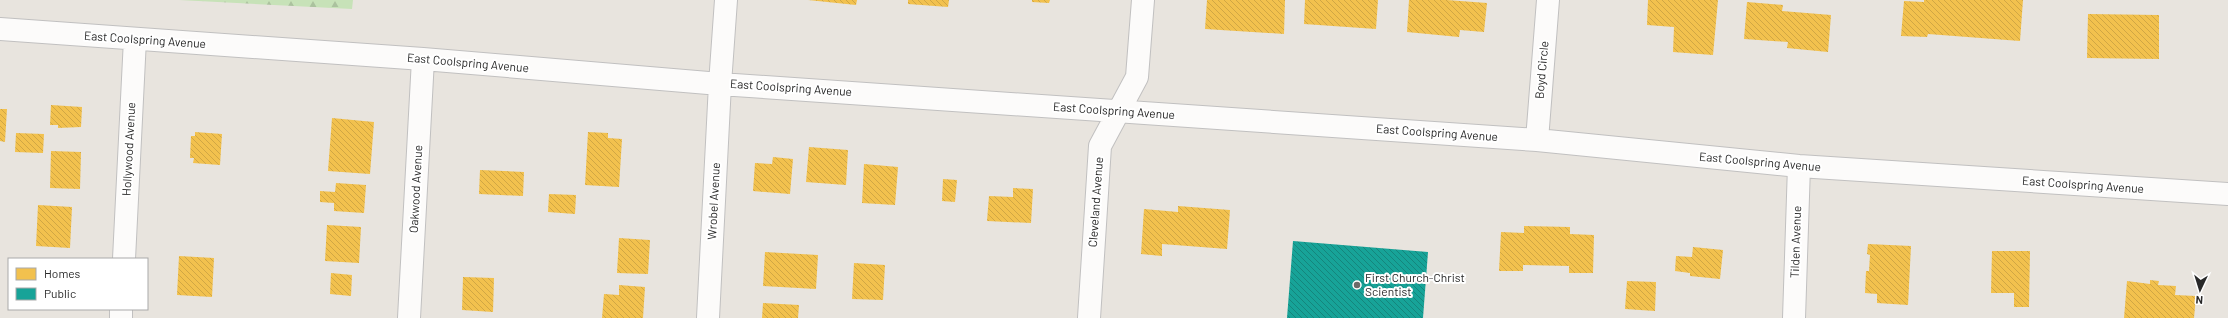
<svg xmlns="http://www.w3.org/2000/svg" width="2228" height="318" viewBox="0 0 2228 318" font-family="Barlow,sans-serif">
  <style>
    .forest { fill: url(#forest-firs) }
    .homes { fill: url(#homes-back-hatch) }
    .public { fill: url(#public-back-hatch) }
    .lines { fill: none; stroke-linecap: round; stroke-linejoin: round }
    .minor-casing { stroke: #c1c0c0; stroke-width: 24 }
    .minor { stroke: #fcfbfa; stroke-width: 22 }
    .poi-dot { fill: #6c6a68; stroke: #fff; stroke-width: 1.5 }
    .labels { text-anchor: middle; stroke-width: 4; stroke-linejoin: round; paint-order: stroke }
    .street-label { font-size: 12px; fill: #292929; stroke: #fff }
    .poi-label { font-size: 12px; fill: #292929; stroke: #fff; text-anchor: start }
  </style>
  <defs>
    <pattern id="forest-firs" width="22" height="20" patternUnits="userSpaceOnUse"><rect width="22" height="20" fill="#c7e2b8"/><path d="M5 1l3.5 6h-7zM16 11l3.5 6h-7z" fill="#abc29e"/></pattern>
    <pattern id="homes-back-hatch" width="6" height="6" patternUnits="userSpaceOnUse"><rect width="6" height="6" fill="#f2c14e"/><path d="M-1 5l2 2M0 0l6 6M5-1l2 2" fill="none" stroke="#d0a644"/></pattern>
    <pattern id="public-back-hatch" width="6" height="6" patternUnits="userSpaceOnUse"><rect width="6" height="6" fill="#17a398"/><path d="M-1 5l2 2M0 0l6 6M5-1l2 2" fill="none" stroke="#15857c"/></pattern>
  </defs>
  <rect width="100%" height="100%" fill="#e8e4de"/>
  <!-- forest -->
  <path class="forest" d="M179,0H353L352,9Z"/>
  <!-- homes -->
  <path class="homes" d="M808,0H857L856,5Z
    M908,0H949L948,7L908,4Z
    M1032,0H1050L1049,3L1032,2Z
    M1207,0H1285L1284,34L1205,29Z
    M1305,0H1378L1376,29L1304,24Z
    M1409,0H1447L1487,3L1484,32L1460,30L1459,37L1407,32Z
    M1648,0H1718L1713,55L1673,52L1674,27L1647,25Z
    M1924,0H2023L2020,41L1928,34L1927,37L1901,36L1904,1L1924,2Z
    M1747,2L1783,5L1782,11L1831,15L1828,52L1787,48L1788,42L1744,39Z
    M2088,14L2159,15V59L2087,58Z
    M51,105L82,107L81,127L58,128V125H50Z
    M0,109H7L5,142L0,141Z
    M332,118L374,122L370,174L328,171Z
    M195,132L222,134L220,165L193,163L194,158H190L191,136H195Z
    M588,132L608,133V138L622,139L619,187L585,185Z
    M16,133L44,134L43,153L15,152Z
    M809,147L848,150L846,185L806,182Z
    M51,151L81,152L80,189L50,188Z
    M773,157L793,159L790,194L753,191L755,163L772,164Z
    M864,164L898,167L895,205L862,203Z
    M480,170L524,172L523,196L479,194Z
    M943,179L957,180L955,202L942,201Z
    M336,183L366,185L364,213L334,211V203L320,202V191L335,192Z
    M1013,188L1033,189L1031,223L987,221L989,196L1013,197Z
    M549,194L576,195L575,214L548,212Z
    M38,205L72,207L70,248L36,246Z
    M1178,206L1230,210L1227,249L1162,244V256L1141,254L1144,209L1178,212Z
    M327,225L361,227L359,263L325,261Z
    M1524,226L1570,227V234L1594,235L1593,273H1569V266L1523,265V271H1499L1501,232L1524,233Z
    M619,238L650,240L648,274L617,273Z
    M1868,244L1911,246L1908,305L1877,303V294L1865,293L1866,271H1869L1870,255L1867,254Z
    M1693,247L1723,250L1720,279L1690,276V273L1675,271L1676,256L1692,257Z
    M1992,251H2030L2029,307H2014V293H1991Z
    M765,252L818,255L816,289L763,286Z
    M179,256L214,258L212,297L177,295Z
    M854,263L885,265L883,300L852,299Z
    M331,273L352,275L351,296L330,294Z
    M463,277L494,278L493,312L462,310Z
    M2150,280L2159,281L2158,285L2176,286L2175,295L2196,296L2194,318H2124L2127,281L2150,284Z
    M1627,281L1656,282L1655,311L1625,309Z
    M619,285L645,287L643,318H602L604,294L619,295Z
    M763,303L799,305L798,318H762Z"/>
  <!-- public -->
  <path class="public" d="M1293,241L1428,252L1423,318H1287Z"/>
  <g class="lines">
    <!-- minor casing -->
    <g class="minor-casing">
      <path id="minor" d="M0,29L423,59L720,84L1537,140L1799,166L2228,194
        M1537,140L1548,0
        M124,259L135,39
        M121,318V309
        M409,318L423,59
        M708,318L720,84L726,0
        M1089,318L1100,146L1137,77L1143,0
        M1794,318L1799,166"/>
    </g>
    <!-- minor -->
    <use href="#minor" class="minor"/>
  </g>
  <!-- markers -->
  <circle class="poi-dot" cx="1357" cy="285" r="4"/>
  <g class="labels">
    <!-- street labels -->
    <g class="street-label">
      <text transform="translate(145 40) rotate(4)" y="4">East Coolspring Avenue</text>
      <text transform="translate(468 63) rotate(5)" y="4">East Coolspring Avenue</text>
      <text transform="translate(1542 70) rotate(-85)" y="4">Boyd Circle</text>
      <text transform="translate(791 88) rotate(4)" y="4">East Coolspring Avenue</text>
      <text transform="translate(1114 111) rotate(4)" y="4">East Coolspring Avenue</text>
      <text transform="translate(1437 133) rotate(4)" y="4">East Coolspring Avenue</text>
      <text transform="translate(129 149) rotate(-87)" y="4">Hollywood Avenue</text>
      <text transform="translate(1760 162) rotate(5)" y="4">East Coolspring Avenue</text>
      <text transform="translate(2083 185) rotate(4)" y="4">East Coolspring Avenue</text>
      <text transform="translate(416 189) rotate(-87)" y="4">Oakwood Avenue</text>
      <text transform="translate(714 201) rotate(-87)" y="4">Wrobel Avenue</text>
      <text transform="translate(1096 202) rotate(-86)" y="4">Cleveland Avenue</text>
      <text transform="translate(1796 242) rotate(-88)" y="4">Tilden Avenue</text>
    </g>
    <!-- poi labels -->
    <g class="poi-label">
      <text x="1365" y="282">First Church-Christ<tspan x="1365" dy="14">Scientist</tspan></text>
    </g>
  </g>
  <!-- legend -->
  <rect x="8" y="258" width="140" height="52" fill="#ffffff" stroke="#a9a9a9"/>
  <rect x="16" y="268" width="20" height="12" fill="#f2c14e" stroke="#a9a9a9"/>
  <text x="44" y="278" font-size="12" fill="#292929">Homes</text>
  <rect x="16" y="288" width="20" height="12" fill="#17a398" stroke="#a9a9a9"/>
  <text x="44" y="298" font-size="12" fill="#292929">Public</text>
  <!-- north arrow -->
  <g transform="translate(2200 290) rotate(184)" stroke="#ffffff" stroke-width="3" paint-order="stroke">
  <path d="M0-3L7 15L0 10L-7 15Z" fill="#292929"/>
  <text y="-6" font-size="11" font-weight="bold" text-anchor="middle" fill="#292929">N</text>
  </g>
</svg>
